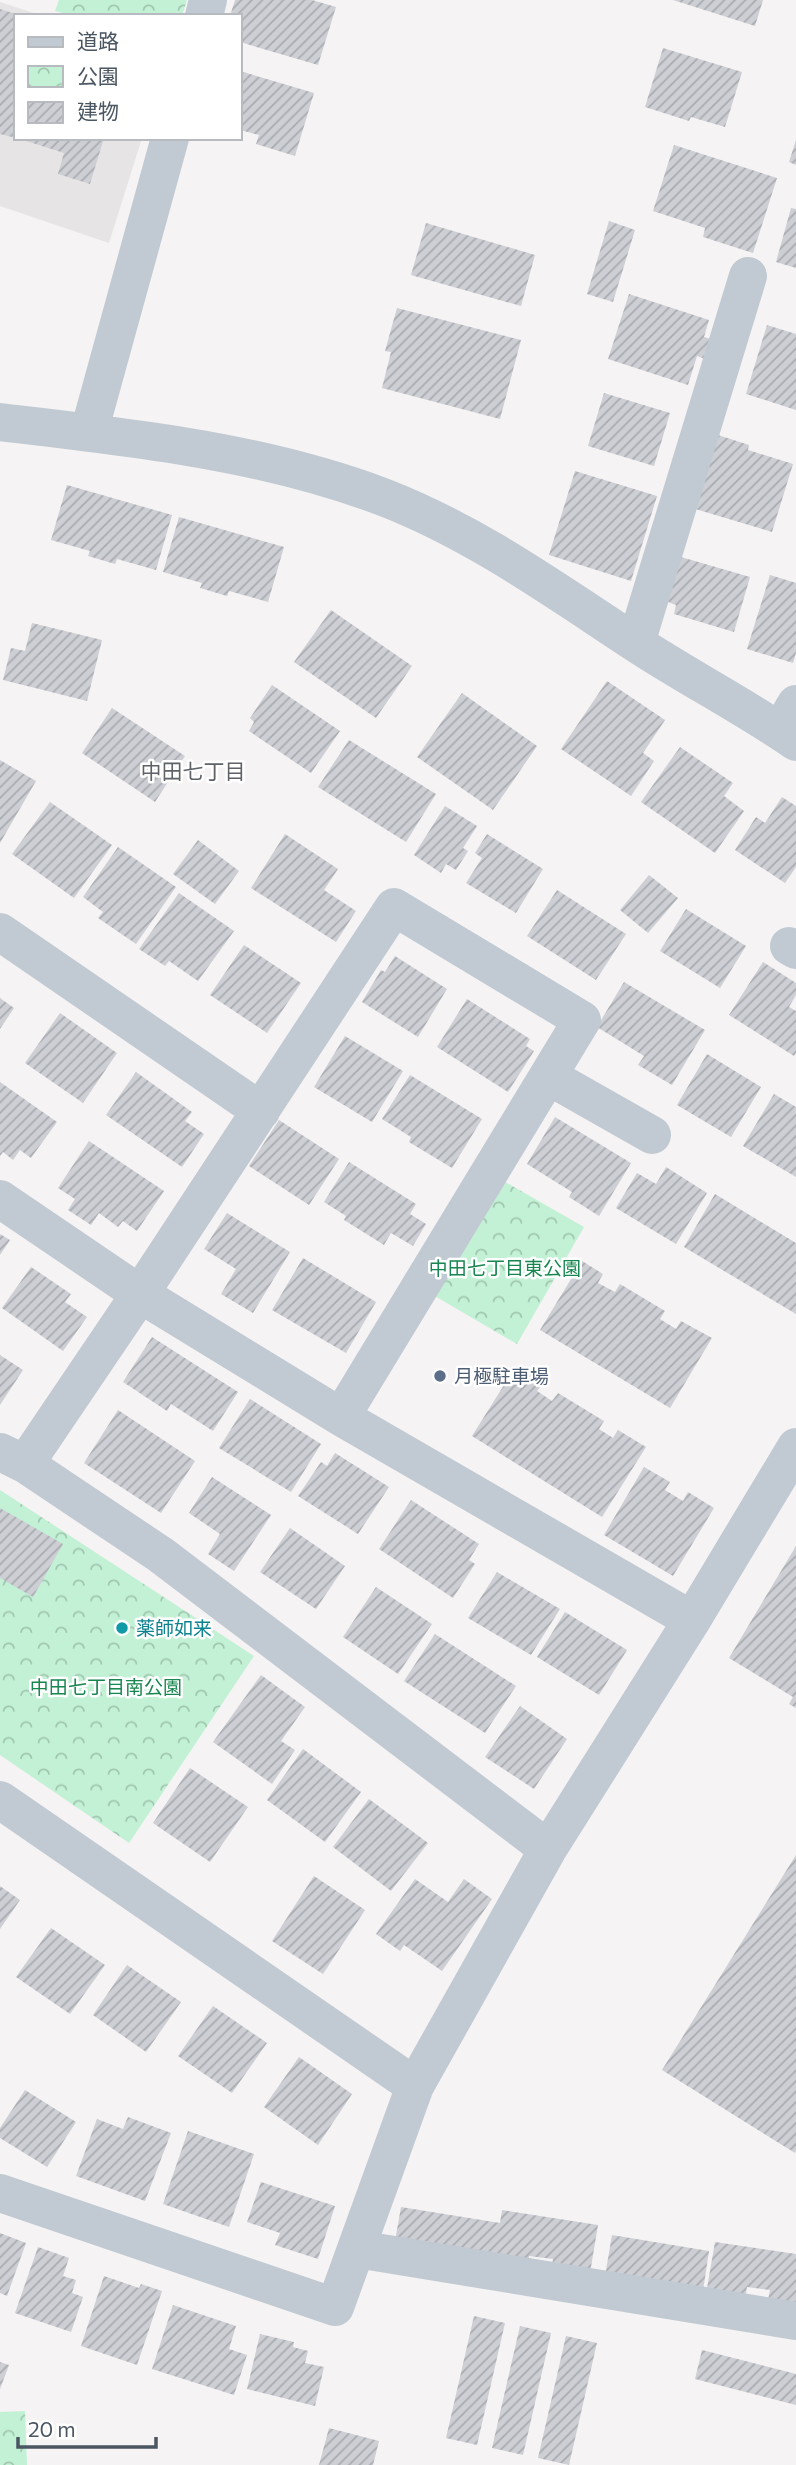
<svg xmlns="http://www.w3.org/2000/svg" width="796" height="2465" viewBox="0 0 796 2465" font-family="Commissioner,'Noto Sans JP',sans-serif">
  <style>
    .education { fill: #e6e4e5 }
    .park { fill: url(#park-crowns) }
    .building { fill: url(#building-hatch) }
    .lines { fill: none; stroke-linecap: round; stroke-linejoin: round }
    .street { stroke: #c1cad2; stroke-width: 38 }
    .service-dot { fill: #5c6f8a; stroke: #fff; stroke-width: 2.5 }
    .culture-dot { fill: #0f9aa8; stroke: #fff; stroke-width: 2.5 }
    .labels { text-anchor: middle; stroke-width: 5; stroke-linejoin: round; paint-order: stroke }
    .park-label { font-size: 19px; fill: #17864f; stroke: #fff }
    .service-label { font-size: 19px; fill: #4e5e75; stroke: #fff; text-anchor: start }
    .culture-label { font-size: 19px; fill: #0d838f; stroke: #fff; text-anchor: start }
    .neighbourhood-label { font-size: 21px; fill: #5f6368; stroke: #fff }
  </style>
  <defs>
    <pattern id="park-crowns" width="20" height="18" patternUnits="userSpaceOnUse" patternTransform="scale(1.75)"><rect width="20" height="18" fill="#c3f1d5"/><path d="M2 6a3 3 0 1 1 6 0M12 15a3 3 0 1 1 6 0" fill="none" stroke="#a0c6b0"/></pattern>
    <pattern id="building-hatch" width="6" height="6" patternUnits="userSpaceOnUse" patternTransform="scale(1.75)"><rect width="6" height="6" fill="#cdcfd5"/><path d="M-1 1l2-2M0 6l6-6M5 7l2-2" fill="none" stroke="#a8abb0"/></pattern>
  </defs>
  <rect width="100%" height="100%" fill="#f5f3f3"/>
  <!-- education -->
  <path class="education" d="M0,2L43,16H16V138H142L109,243L0,206Z"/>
  <!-- park -->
  <path class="park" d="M59,0H187L182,16H74L55,11Z
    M500,1179L584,1227L517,1344L433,1295Z
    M0,1490L254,1656L129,1843L0,1755Z
    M25,2411L27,2465H0V2412Z"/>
  <!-- building -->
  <path class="building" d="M235,0H312L336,7L318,65L240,42V16H230Z
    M673,0H763L755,26Z
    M0,9L16,14V138L0,134Z
    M663,48L742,72L725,127L691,117L689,121L645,107Z
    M240,71L314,93L295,156L256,144L259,135L240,130Z
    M17,138H104L90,184L58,174L64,153Z
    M796,140V165L789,162Z
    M674,145L777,178L753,253L703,237L705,228L653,211Z
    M791,208L796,209V268L776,262Z
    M609,221L635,230L613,302L587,294Z
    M426,223L535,255L521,306L411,275Z
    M629,294L709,320L704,337L711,339L705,359L697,356L688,385L608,359Z
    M397,308L521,340L500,419L382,388L391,352L385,351Z
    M767,325L796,334V410L746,394Z
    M604,393L670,413L654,466L588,446Z
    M715,434L749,445L748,450L793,464L772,532L692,508Z
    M575,471L657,496L631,581L549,555Z
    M67,485L172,515L156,570L117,559L115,564L88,556L90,551L51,540Z
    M179,517L284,547L268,602L229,591L227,596L200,588L202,583L163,572Z
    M681,557L750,577L734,632L674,614L676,605L668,602Z
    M770,575L796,583V653L793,663L747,649Z
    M331,610L412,666L376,718L294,662Z
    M32,623L102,640L87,701L3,680L11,648L25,651Z
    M607,681L665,720L643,753L654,761L631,796L561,749Z
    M272,685L340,731L311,773L249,731L254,722L250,718Z
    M462,693L537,746L493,810L417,757Z
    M112,708L185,756L155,802L82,753Z
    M349,740L436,794L406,842L318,787Z
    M680,747L733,783L724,796L744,811L715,853L641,802Z
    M0,760L36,781L0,843Z
    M782,797L796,806V867L785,883L735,850L756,817L765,823Z
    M50,802L112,845L74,898L12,854Z
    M445,806L477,826L463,848L468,851L456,870L446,864L441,873L414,855Z
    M285,834L338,869L324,890L356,911L336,942L251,888Z
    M487,834L543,869L516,913L466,883L482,858L475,853Z
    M198,840L239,871L215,904L173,874Z
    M118,847L176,887L136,944L98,918L103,912L83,897Z
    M649,875L678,898L648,933L620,910Z
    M557,890L626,934L596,980L527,936Z
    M179,893L234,931L198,981L169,961L165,966L139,949Z
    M686,909L746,946L720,988L660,951Z
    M244,945L301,983L267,1033L210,995Z
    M395,956L447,989L418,1037L362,1002L381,970L385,972Z
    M763,962L796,983V995L789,1007L796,1011V1053L794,1056L729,1015Z
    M624,982L705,1030L672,1085L638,1065L644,1056L597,1027Z
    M0,998L14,1008L0,1029Z
    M467,999L530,1039L526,1046L534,1051L508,1092L437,1047Z
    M60,1013L117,1053L83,1103L25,1063Z
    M345,1036L403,1071L372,1122L314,1087Z
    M707,1054L761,1087L731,1137L677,1105Z
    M136,1072L192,1112L185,1121L204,1134L182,1167L106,1115Z
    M410,1075L482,1119L452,1168L409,1142L411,1137L382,1119Z
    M0,1082L57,1122L31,1158L20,1150L13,1160L3,1152L0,1156Z
    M774,1094L796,1107V1177L743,1146Z
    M555,1117L631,1163L599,1216L569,1197L572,1192L527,1164Z
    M279,1120L339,1159L309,1205L249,1166Z
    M89,1141L164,1191L137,1231L123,1221L118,1227L99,1213L91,1225L68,1210L75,1199L58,1188Z
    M349,1162L416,1204L410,1214L426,1224L413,1246L391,1233L384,1245L344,1220L346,1216L324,1202Z
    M666,1167L707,1193L676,1244L616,1208L637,1173L656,1184Z
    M715,1194L796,1243V1314L684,1247Z
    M227,1213L290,1252L253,1313L221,1294L236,1269L204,1249Z
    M0,1234L10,1240L0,1255Z
    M303,1258L376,1302L346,1353L272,1310Z
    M582,1261L603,1274L598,1283L615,1292L620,1284L665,1311L660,1319L676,1329L681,1321L712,1338L670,1408L540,1330Z
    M31,1267L71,1294L65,1302L87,1317L63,1351L2,1308Z
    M152,1337L238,1392L213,1431L171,1404L167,1411L123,1382Z
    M0,1355L23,1370L0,1405Z
    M516,1366L543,1383L537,1391L552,1401L558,1393L604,1421L599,1429L613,1438L618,1430L646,1447L602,1517L472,1436Z
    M250,1399L321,1444L291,1492L219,1448Z
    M118,1410L195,1461L161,1513L84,1463Z
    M335,1453L389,1487L358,1534L298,1496L321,1462L327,1466Z
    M644,1467L670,1482L665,1490L683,1501L688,1492L714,1508L673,1576L604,1535Z
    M212,1477L271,1515L234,1571L208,1554L220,1534L189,1513Z
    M411,1500L479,1544L469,1560L475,1564L453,1598L379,1549Z
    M0,1508L63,1544L33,1597L0,1578Z
    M290,1528L345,1566L316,1609L260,1572Z
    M796,1546V1708L789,1704L793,1697L729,1658Z
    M497,1572L560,1609L531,1655L468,1618Z
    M376,1587L432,1624L398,1674L343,1637Z
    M565,1612L627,1650L599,1695L537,1657Z
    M435,1634L516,1686L485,1733L404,1681Z
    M261,1675L305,1707L281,1741L295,1750L272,1784L213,1742Z
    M520,1706L567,1739L534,1789L485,1757Z
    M303,1749L361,1792L325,1842L267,1800Z
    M190,1768L248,1807L210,1862L153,1823Z
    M369,1799L428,1843L391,1891L333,1847Z
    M796,1855V2150L795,2153L662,2070Z
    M314,1876L365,1910L323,1974L272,1941Z
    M415,1879L448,1902L464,1879L492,1899L442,1971L404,1945L400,1951L376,1934Z
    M0,1886L20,1900L0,1929Z
    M51,1928L105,1965L70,2014L16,1977Z
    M127,1965L181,2002L146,2052L93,2015Z
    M213,2006L267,2043L232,2093L178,2056Z
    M299,2057L352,2094L318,2145L264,2107Z
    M25,2090L76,2122L47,2167L0,2138V2128Z
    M128,2117L171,2133L145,2201L76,2176L97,2119L123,2129Z
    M188,2131L254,2154L229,2227L163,2204Z
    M261,2182L335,2206L318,2259L275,2245L280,2233L247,2222Z
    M401,2207L500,2223L502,2210L598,2225L589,2279L551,2272L553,2259L529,2256L528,2269L394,2247Z
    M0,2233L26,2243L7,2296L0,2293Z
    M612,2235L709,2251L701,2304L603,2288Z
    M715,2242L796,2254V2309L767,2304L770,2290L747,2287L745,2300L706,2294Z
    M38,2247L69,2258L63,2276L76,2280L72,2293L83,2297L71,2332L15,2313Z
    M104,2276L139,2288L141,2284L162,2291L137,2365L81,2346Z
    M173,2305L236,2326L229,2349L247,2355L234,2395L152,2369Z
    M474,2316L505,2323L477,2445L446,2438Z
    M520,2326L551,2333L523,2455L492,2448Z
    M260,2334L294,2342L293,2347L308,2351L305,2363L324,2367L315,2406L247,2389Z
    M566,2336L597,2343L569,2465L538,2458Z
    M702,2350L796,2374V2405L695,2379Z
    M0,2362L9,2365L0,2389Z
    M329,2428L379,2441L373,2465H319Z"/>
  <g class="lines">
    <!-- street -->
    <path class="street" d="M204,16L208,0
      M0,422C129,437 261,451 383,497C474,532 553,589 634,642C687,677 744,706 796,742
      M89,432L170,138
      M636,643L748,276
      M780,731L796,704
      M0,932L261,1111
      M789,946L796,950
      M548,1076L652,1135
      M0,1199L140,1294L341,1417L692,1620
      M0,1452L25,1464L161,1555L548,1849
      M25,1464L140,1294L394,907L582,1020L341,1417
      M0,1800L415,2086
      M0,2193L335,2307L415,2086L548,1849L692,1620L796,1447
      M357,2249L796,2321"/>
  </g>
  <!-- markers -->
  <circle class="service-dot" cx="440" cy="1376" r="7"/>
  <circle class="culture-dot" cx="122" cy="1628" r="7"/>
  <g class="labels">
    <!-- park labels -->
    <g class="park-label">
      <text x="505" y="1275">中田七丁目東公園</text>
      <text x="106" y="1694">中田七丁目南公園</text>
    </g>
    <!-- service labels -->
    <g class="service-label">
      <text x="454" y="1383">月極駐車場</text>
    </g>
    <!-- culture labels -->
    <g class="culture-label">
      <text x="136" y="1635">薬師如来</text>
    </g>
    <!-- neighbourhood labels -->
    <g class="neighbourhood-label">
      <text x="193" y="779">中田七丁目</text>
    </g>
  </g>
  <!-- legend -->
  <rect x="14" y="14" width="228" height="126" fill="#ffffff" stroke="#b7bbc0" stroke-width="2"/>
  <rect x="28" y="37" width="35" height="10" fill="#c1cad2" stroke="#b7bbc0" stroke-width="2"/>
  <text x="77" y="49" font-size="21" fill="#4a5661">道路</text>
  <rect x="28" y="66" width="35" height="21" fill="url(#park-crowns)" stroke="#b7bbc0" stroke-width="2"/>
  <text x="77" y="84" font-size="21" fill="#4a5661">公園</text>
  <rect x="28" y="102" width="35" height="21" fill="url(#building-hatch)" stroke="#b7bbc0" stroke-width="2"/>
  <text x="77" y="119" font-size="21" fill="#4a5661">建物</text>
  <!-- scale -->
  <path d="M18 2437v10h138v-10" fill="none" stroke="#4a5661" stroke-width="3.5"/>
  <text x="28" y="2437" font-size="21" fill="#4a5661" stroke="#ffffff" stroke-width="5" paint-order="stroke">20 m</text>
</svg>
